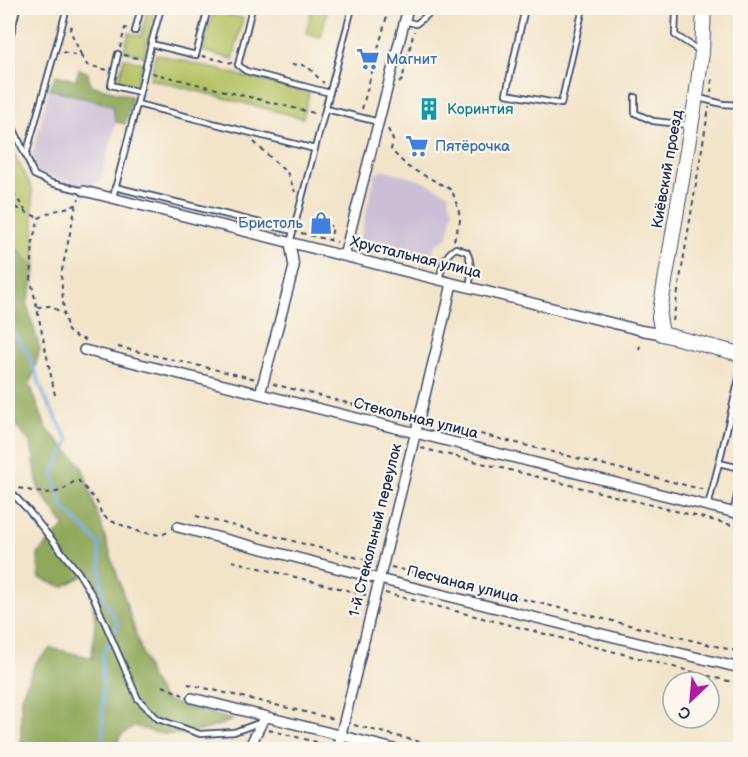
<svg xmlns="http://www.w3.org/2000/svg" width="748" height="757" viewBox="0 0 748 757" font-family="'Balsamiq Sans',sans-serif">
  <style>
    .industrial { fill: #cabfd6 }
    .green { fill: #b4c264; stroke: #687861; stroke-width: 1.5 }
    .forest { fill: #8fa85a; stroke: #556c5c; stroke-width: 1.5 }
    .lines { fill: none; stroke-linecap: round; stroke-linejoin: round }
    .stream { stroke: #77abe4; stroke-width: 3 }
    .lane-casing { stroke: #3b4a6e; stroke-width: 8 }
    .street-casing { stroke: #3b4a6e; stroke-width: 12 }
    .secondary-casing { stroke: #3b4a6e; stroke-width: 16 }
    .path { stroke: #3b4a6e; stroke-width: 2; stroke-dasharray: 4.5 4.5; stroke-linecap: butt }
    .lane { stroke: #fff; stroke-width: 4.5 }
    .street { stroke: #fff; stroke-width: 9 }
    .secondary { stroke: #fff; stroke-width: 14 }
    .labels { text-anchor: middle; stroke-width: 4.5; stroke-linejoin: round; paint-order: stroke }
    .shop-label { font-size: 15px; fill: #366cbe; stroke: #fbf7ec; text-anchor: start }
    .culture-label { font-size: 15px; fill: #0d838f; stroke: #fbf7ec; text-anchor: start }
    .street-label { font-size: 15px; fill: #1b2f5e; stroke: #fbf7ec }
  </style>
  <rect width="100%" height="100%" fill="#fbf7ec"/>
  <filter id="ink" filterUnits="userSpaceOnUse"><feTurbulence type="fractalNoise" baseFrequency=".0167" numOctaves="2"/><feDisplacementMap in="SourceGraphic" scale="12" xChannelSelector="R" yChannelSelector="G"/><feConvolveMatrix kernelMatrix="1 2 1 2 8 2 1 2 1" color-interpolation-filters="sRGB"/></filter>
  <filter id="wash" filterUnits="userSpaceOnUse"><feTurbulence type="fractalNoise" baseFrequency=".008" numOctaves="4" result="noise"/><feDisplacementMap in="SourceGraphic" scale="24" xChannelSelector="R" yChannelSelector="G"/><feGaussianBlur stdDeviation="1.35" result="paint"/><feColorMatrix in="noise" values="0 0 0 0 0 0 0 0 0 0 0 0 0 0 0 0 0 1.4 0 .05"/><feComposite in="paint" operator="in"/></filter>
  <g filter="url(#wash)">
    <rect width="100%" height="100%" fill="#f2e4c9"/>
    <!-- industrial -->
    <path class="industrial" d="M82,83L123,94L101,180L88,187L37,173L32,156L49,89L78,97Z
      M383,169L425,182L448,193L453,212L448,237L435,245L428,264L358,247L375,175Z"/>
    <!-- green -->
    <path class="green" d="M148,8L156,9L144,56L124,51L129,33L141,36Z
      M312,8L327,10L321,37L306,33Z
      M213,11L243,18L233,59L203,51Z
      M156,54L309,93L303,118L150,79Z
      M124,58L143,63L136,88L118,84Z
      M8,141L32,189L36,270L14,246L8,270Z"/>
    <!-- forest -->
    <path class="forest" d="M79,69L88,73L90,85L123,94L132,97L125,124L116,122L112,105L49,89L56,75L76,80Z
      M14,246L36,270L27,305L40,349L30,385L46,428L82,466L150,678L162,697L170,702L232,720C209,730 183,738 157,733C149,731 142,728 134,726L119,737L117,749H32L21,741V697L36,662L51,648L92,658L95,622L90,572L63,587L39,578L38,554L65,526L39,490L31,443L17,428L8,390V279Z"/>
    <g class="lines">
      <!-- stream -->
      <path class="stream" d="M8,326L28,353L46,400L69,441L53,472L63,507L99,544L102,594L118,625L102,655L103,736L99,750"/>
    </g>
  </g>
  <g filter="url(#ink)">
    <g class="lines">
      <!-- lane casing -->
      <g class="lane-casing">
        <path id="lane" d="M67,8L26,155L34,175L51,183L84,191
          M208,8L196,55L151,44L137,104L315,149
          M252,8L238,65L246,71L330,93
          M525,8L506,94L561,104L583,8
          M676,11L675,35L700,51
          M405,21L416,24L431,12
          M135,31L141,8
          M151,44L161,8
          M8,46L17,8
          M118,54L111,85L139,92
          M635,97V113L653,121L689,125
          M699,98L723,104L740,105
          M326,109L379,122
          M8,116L25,154
          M115,187L293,231
          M113,197L137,104
          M290,243L352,8
          M439,280C442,267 444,255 456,248L467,252C472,263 472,274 469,287
          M719,463L740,374
          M8,489L28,510L78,572L94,598L138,699L158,719L200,734L234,732L259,723
          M708,506L719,463L740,468
          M733,513L740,484"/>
      </g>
      <!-- street casing -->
      <g class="street-casing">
        <path id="street" d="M84,191L644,331L662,334
          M344,256L408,8
          M84,350L740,514
          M260,394L294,267L290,243
          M178,527L379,579L740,668
          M192,698L398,750
          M248,750L265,716
          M337,750L447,306L452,283"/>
      </g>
      <!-- secondary casing -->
      <g class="secondary-casing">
        <path id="secondary" d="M704,8L702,52L696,97L659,317L662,334L740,354"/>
      </g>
      <!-- path -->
      <path class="path" d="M71,26L70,30L82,57
        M120,48L125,28L129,29
        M63,52L82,57L87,65L108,70
        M124,55L142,59
        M202,56L232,63
        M292,65C310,62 312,74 324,83
        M152,73L318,114
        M399,83L402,80L414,31
        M711,93L712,78
        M362,109L389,8
        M388,129L393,140L391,150L408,167L452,190L459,212L460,221L453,243
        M254,142L288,174L295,192
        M8,186L25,210
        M8,203L12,206L39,218
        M76,205L61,275L64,314L68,331L76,337L86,340
        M8,211L12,206
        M327,225L333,227L330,240
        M301,233L337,242
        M37,307L50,306L64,314
        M673,321L709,107
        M118,347L256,379
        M639,350L641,341
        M273,384L406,418
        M55,395L31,280L33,239L39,218L51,212L76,205L79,199
        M428,421L705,490
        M421,448L740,527
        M19,488C32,491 49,496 62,490C69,487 71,482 78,480L97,502L102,515L111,521L140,532L161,535L170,531
        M196,516L374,562
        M232,561L366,595
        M391,567L740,652
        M385,593L740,684
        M188,684L334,719
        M163,686L183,695
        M354,725L451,750
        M269,730L328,745
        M733,750L740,719"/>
      <!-- lane -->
      <use href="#lane" class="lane"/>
      <!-- street -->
      <use href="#street" class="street"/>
      <!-- secondary -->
      <use href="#secondary" class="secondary"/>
    </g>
  </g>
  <!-- icons -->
  <defs>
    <g id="supermarket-bare" transform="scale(1.8)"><path d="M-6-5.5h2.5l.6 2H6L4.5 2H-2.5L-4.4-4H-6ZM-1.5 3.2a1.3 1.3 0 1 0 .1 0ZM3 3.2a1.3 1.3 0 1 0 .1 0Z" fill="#3f7fe0" stroke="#fbf7ec" stroke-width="2.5" paint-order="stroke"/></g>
    <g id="building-bare" transform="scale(1.8)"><path d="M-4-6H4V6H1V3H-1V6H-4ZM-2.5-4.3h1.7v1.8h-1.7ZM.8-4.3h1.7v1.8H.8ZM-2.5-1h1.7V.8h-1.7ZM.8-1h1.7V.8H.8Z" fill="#0f9aa8" stroke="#fbf7ec" stroke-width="2.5" paint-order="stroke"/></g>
    <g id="shop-bare" transform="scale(1.8)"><path d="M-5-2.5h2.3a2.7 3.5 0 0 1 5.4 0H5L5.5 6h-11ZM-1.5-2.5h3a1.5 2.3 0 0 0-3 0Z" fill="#3f7fe0" stroke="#fbf7ec" stroke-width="2.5" paint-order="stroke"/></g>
  </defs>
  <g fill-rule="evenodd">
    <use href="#supermarket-bare" x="368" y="59"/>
    <use href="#building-bare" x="429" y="109"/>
    <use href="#supermarket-bare" x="417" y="146"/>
    <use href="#shop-bare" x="321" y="223"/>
  </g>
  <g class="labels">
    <!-- shop labels -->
    <g class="shop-label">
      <text x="386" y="64">Магнит</text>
      <text x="435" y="151">Пятёрочка</text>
      <text x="303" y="228" text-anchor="end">Бристоль</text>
    </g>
    <!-- culture labels -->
    <g class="culture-label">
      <text x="447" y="114">Коринтия</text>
    </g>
    <!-- street labels -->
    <g class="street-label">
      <text transform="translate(667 169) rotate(-80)" y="5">Киёвский проезд</text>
      <text transform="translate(416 257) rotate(14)" y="5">Хрустальная улица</text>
      <text transform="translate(416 418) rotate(14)" y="5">Стекольная улица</text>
      <text transform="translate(375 530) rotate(-76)" y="5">1-й Стекольный переулок</text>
      <text transform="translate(463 584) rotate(14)" y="5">Песчаная улица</text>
    </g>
  </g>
  <!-- margin -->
  <rect width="748" height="757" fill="none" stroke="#fbf7ec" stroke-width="30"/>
  <!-- north arrow -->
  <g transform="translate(691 700) rotate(206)"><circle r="28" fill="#fbf7ec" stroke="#a1a7b3" stroke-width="1.5"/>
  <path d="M0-4.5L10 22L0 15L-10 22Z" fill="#b5179e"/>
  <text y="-9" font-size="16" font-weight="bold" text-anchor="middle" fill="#1b2f5e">С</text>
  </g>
</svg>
